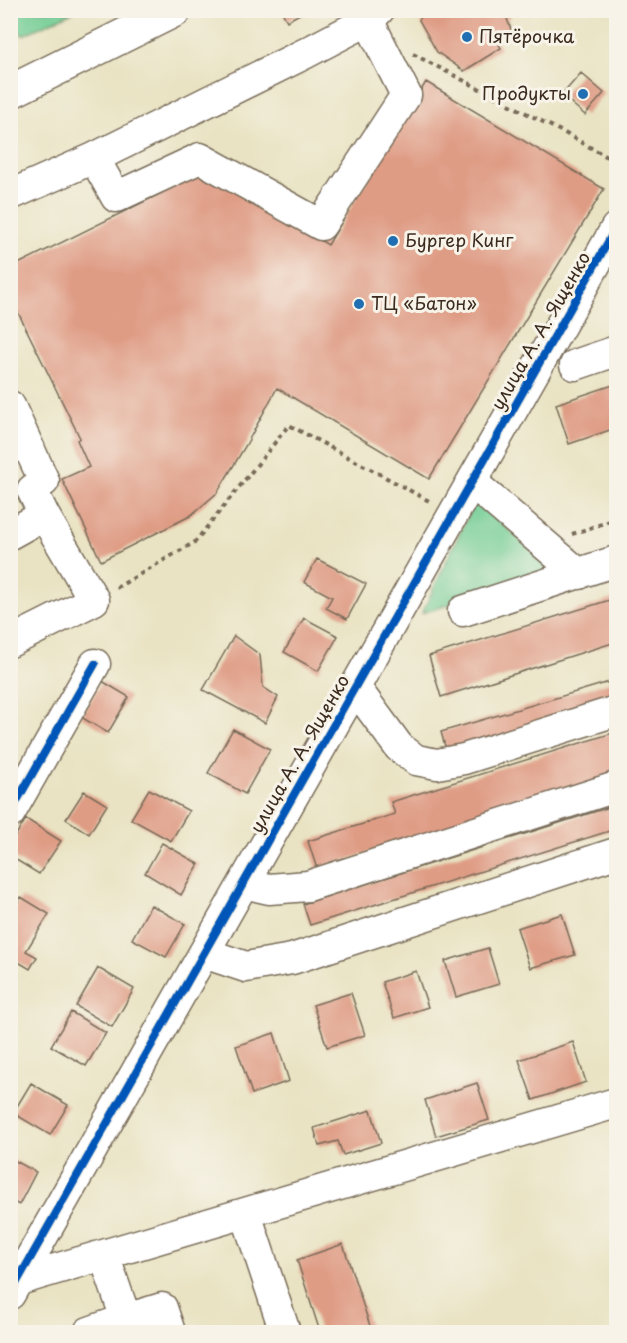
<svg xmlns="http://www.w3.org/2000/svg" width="627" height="1343" viewBox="0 0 627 1343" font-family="'Playpen Sans',sans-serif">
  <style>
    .green { fill: #72cd94; stroke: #567c59; stroke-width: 1.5 }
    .building { fill: #df9c85 }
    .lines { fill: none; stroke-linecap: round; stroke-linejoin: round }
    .minor-casing { stroke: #786b58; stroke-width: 33 }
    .major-casing { stroke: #786b58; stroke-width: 36 }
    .path { stroke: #786b58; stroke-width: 4; stroke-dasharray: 4.5 4.5; stroke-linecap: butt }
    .minor { stroke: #fff; stroke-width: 30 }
    .major { stroke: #fff; stroke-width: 33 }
    .cycleway-casing { stroke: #f7f3e8; stroke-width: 11 }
    .cycleway { stroke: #0057b8; stroke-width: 8 }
    .poi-dot { fill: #1f6fb2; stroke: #f7f3e8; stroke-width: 2 }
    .labels { text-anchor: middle; stroke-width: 6; stroke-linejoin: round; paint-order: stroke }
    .poi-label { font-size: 18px; fill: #3b2a1e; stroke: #f7f3e8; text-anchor: start }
    .street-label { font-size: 18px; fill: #3b2a1e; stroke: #f7f3e8 }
  </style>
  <rect width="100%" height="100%" fill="#f7f3e8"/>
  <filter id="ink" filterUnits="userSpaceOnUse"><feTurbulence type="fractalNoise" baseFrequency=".0167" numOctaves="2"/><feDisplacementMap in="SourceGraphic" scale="12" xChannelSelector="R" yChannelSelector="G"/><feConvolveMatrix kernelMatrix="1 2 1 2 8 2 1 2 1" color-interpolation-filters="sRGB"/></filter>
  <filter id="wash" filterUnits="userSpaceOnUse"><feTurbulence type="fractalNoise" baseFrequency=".008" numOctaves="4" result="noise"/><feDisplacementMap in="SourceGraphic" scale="24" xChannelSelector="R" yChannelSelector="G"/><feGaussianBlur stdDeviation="1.35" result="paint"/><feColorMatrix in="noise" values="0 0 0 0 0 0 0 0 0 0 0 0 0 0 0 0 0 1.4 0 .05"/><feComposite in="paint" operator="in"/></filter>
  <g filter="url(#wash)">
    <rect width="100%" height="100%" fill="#e9e3c3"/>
    <!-- green -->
    <path class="green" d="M10,11L11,10L75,11L23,35L11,26Z
      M475,501L557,571L422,613Z"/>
    <g id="blocks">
      <!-- building -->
      <path class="building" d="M281,10H307L287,21Z
        M425,10H513L514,12L507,19L512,32L497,41L501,48L464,71L437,52L419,20Z
        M581,73L604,93L585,115L562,95Z
        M426,82L604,189L429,479L277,388L246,445L217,493L190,516L101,561L62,479L89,467L77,440L80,438L10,296V268L204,172L328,245Z
        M616,384V428L569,444L556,404Z
        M317,559L366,584L347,619L326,608L332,597L304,582Z
        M616,598V642L441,697L429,656Z
        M304,618L338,636L318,671L284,652Z
        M234,636L260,655L263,687L278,697L265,723L203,690Z
        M616,680V704L447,753L441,732Z
        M102,681L129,697L108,733L81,717Z
        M233,729L270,749L245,794L208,773Z
        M616,732V776L317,869L308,841L395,814L391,802Z
        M149,789L189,811L171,841L131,819Z
        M84,791L107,805L89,834L66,819Z
        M616,805V829L310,925L303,904Z
        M26,819L61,841L39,874L10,856V844Z
        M162,843L199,864L181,895L145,873Z
        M21,897L49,914L26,951L37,957L30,969L10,957V915Z
        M151,905L185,924L166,957L132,939Z
        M562,914L575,955L530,968L517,928Z
        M488,948L499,984L456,997L445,961Z
        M98,968L134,989L112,1027L76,1006Z
        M416,971L428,1007L394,1018L382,982Z
        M351,993L365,1035L327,1047L313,1005Z
        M71,1012L106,1033L86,1066L51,1046Z
        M274,1033L289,1081L252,1094L236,1046Z
        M573,1042L586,1082L533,1100L519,1060Z
        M31,1083L68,1105L50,1135L13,1113Z
        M477,1083L489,1120L436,1136L425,1100Z
        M371,1110L381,1143L343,1155L338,1141L319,1146L314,1128Z
        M10,1158L36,1172L19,1205L10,1200Z
        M343,1244L372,1332H320L297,1260Z"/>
    </g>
  </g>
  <g filter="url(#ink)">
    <use href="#blocks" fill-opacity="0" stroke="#786b58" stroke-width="1.5"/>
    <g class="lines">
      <!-- minor casing -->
      <g class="minor-casing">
        <path id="minor" d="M94,158L116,197L200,158L321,225L406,95L363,10
          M10,195L94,158L306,53L369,20L379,10
          M575,365L616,351
          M10,406L44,481L32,490L44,515L94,600L10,642
          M472,482L579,574
          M10,534L44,515
          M463,611L616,561
          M355,687L399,747L416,760L437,764L464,759L616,711
          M10,813L95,664
          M244,883L269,889L308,886L616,787
          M204,953L246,967L292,959L616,853
          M246,1214L285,1332
          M104,1255L126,1319L162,1308L170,1332
          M19,1280L616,1103
          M10,1294L616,228
          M89,1332L126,1319"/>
      </g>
      <!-- major casing -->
      <g class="major-casing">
        <path id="major" d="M10,92L175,10"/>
      </g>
      <!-- path -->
      <path class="path" d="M413,54L574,138L616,162
        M572,534L616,519
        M116,588L195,542L289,425L431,502"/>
      <!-- minor -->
      <use href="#minor" class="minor"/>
      <!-- major -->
      <use href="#major" class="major"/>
      <!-- cycleway casing -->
      <g class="cycleway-casing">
        <path id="cycleway" d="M10,813L95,664
          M10,1294L616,228"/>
      </g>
      <!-- cycleway -->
      <use href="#cycleway" class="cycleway"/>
    </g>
  </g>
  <!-- markers -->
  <g class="poi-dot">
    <circle cx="467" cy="37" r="6"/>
    <circle cx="583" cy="94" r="6"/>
    <circle cx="393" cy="241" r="6"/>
    <circle cx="359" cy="304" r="6"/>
  </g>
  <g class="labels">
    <!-- poi labels -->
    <g class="poi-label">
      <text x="479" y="43">Пятёрочка</text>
      <text x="571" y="100" text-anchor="end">Продукты</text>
      <text x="405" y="247">Бургер Кинг</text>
      <text x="371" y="310">ТЦ «Батон»</text>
    </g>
    <!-- street labels -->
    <g class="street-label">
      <text transform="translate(541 331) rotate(-60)" y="6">улица А. А. Ященко</text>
      <text transform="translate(300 754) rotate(-60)" y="6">улица А. А. Ященко</text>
    </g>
  </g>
  <!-- margin -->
  <rect width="627" height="1343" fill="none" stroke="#f7f3e8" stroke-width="36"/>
</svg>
